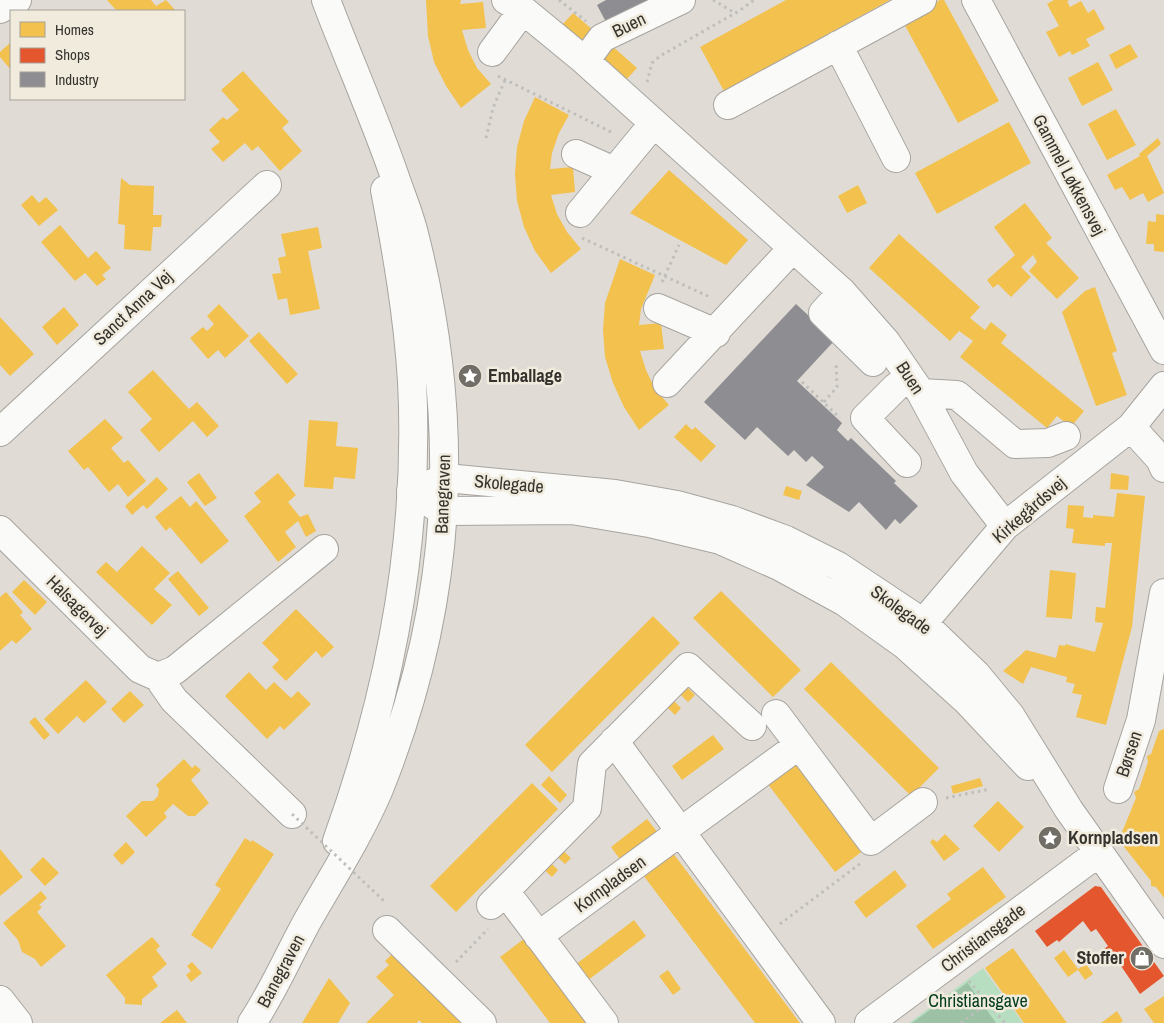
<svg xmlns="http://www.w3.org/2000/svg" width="1164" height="1023" viewBox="0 0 1164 1023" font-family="'Archivo Narrow',sans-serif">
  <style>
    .green { fill: #b8dec1 }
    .forest { fill: #9cc1a5 }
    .homes { fill: #f2c14e }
    .shops { fill: #e4572e }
    .industry { fill: #8d8d92 }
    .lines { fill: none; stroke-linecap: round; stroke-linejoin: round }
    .minor-casing { stroke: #a7a49f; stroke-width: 30 }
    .major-casing { stroke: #a7a49f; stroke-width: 30 }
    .path { stroke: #bebebc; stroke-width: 3; stroke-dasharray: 2.5 4; stroke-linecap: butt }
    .minor { stroke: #fafaf9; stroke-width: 28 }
    .major { stroke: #fafaf9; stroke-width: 28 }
    .path-bridge { stroke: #bebebc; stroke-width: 3; stroke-dasharray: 2.5 4; stroke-linecap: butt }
    .labels { text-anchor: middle; stroke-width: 5; stroke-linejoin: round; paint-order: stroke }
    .street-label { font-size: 18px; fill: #35332e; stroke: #f1ebde }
    .poi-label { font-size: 18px; font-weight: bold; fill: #35332e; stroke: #f1ebde; text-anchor: start }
    .park-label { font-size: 18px; fill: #003b1d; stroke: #f1ebde }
  </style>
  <rect width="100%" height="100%" fill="#e0dcd5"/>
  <!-- green -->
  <path class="green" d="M983,968L1023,1023H909Z"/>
  <!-- forest -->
  <path class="forest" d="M967,982L996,1023H912L967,983Z"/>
  <!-- homes -->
  <path class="homes" d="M107,0H151L156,6L166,0L176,11H114L116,10Z
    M426,0H461L460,4L483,2L486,28L462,30L468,50L477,68L491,84L461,108L446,86L434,62L428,36Z
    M786,0H890L724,91L700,47Z
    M940,0H944L999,101L958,123L902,20Z
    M1054,0H1070L1067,1L1070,7L1081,1L1088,13L1094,9L1105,29L1086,39L1090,46L1072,55L1070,51L1059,57L1046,32L1059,26L1047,4Z
    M573,13L593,30L583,43L562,25Z
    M11,42V70L0,57V52Z
    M1130,44L1138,57L1116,69L1109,55Z
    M611,45L637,68L626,80L600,58Z
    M1098,62L1113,90L1082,106L1068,78Z
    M243,71L289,122L282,128L302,151L280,171L258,146L252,151L245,143L223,162L211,149L220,142L209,130L223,117L227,120L239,110L221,90Z
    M535,97L569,115L559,133L552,153L550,169L573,167L575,192L551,195L557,214L567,232L581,249L551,273L535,251L524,227L517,201L515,174L517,147L524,121Z
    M1116,109L1136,145L1107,160L1088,124Z
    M1009,122L1031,163L937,214L915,173Z
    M1158,138L1161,144L1147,156L1164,193L1148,202L1143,193L1130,200L1122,187L1115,190L1107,175L1140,156L1139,154Z
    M669,170L748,240L726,265L630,213Z
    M121,178L130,185L154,186L153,215H162L161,227H153L151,251L124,249L125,225L118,224Z
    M858,185L867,203L847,213L838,196Z
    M32,195L39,203L46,197L58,210L39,226L21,205Z
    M1025,203L1052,238L1046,243L1079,278L1057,299L1029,271L1037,262L1033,255L1021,267L1031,277L1011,297L998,284L993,288L987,280L1015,255L994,227Z
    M1156,214L1164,215V252L1154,251V244H1146L1148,221L1156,222Z
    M60,225L88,258L96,251L111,268L102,275L106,279L97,286L85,273L75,281L41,242Z
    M318,227L322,248L308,251L320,309L290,315L287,298L278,300L272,274L281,273L278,258L286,256L281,234Z
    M899,234L980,307L970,318L985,330L991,322L1007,335L1001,343L1084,411L1071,427L1057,416L1047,428L960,357L973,341L959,331L950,341L869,268Z
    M620,259L655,275L641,309L639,325L661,323L664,349L640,351L646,370L655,389L669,405L639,430L624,407L613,383L605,357L603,330L605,303Z
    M1095,287L1117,351L1112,353L1127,395L1096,406L1062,312L1085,291Z
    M219,304L249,336L225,358L218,350L208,359L190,338L203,327L207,331L214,324L207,316Z
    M64,307L79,325L57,345L42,327Z
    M0,317L34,354L10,376L0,365Z
    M259,332L298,374L287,384L249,341Z
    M153,370L189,409L197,402L219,426L207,437L193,421L159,452L140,430L152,419L128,392Z
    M105,419L123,438L111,448L124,463L128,460L146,481L128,497L118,484L109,492L88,467L84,470L68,451Z
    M309,420L338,422L336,446L358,448L355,479L334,477L333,489L304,487Z
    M686,424L692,430L695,427L716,446L701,462L674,437Z
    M199,473L217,498L205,506L187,482Z
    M278,473L296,495L288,502L300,517L308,514L316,531L306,537L298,521L285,532L296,547L278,562L244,516L261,502L254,493Z
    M1111,473L1129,476L1128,490L1110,489Z
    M157,477L168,489L147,509L143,505L132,515L125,506Z
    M786,486L802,491L799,500L783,495Z
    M1117,493L1145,496L1132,627L1106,725L1076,717L1082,695L1072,693L1075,684L1066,682L1067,677L1031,667L1023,684L1003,671L1026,650L1056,658L1059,645L1065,646V644L1095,652L1103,623L1095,622L1096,607L1105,608L1112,543H1105V546L1072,543L1074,529L1066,528L1068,505L1084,506L1083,517L1093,518V515L1114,517Z
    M181,496L190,507L196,501L229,541L201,564L170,527L166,531L155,517Z
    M142,546L170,573L154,589L172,605L152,625L96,572L106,562L117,572Z
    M1050,570L1076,573L1072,619L1046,617Z
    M178,571L209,608L199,616L168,579Z
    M24,580L47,602L35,615L12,592Z
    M721,591L801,670L773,697L693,618Z
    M6,592L23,612L20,615L32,629L16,644L12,640L0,651V597Z
    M296,609L334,647L322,658L316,651L286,681L272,667L279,660L262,643Z
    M653,616L680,643L552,772L525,745Z
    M831,662L939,768L911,796L804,689Z
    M249,672L266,690L274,682L291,698L298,691L311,704L284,730L280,726L267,739L225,696Z
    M86,680L107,702L84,723L77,716L58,734L44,719Z
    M681,681L695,695L688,702L674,688Z
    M130,691L144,705L124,723L111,709Z
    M668,695L681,708L675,715L661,701Z
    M35,717L50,735L44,740L29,722Z
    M1164,729V898L1156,887L1151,886V881L1121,843L1120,837L1136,798L1134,792L1139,789L1148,762L1147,756L1151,754L1159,731Z
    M713,735L724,749L682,780L672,766Z
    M184,759L192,768L195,765L201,770L191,780L209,803L195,816H188L173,804L164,813L167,817L146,837L126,816L142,801H153L158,796L159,789L156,785Z
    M797,761L864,850L835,872L767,783Z
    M549,776L567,795L560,803L541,785Z
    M980,778L983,786L953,794L951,786Z
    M532,783L558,809L456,912L430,886Z
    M998,801L1024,827L999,852L973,826Z
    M647,819L659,834L622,862L611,847Z
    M945,834L960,849L944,861L930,842L933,839L937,842Z
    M245,838L251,842L252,840L274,854L212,949L191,935L221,889L215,885Z
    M126,842L135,852L122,865L113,855Z
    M557,845L571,858L565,864L551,851Z
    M0,849L23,877L0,896Z
    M673,853L800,1023H755L643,875Z
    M43,857L59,873L45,886L30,870Z
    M545,857L558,870L552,877L538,864Z
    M983,867L1006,897L933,949L916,926L951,899L947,894Z
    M895,870L907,886L866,918L854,902Z
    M41,891L47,898L39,905L42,907L37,912L66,946L41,967L35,959L22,952L18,940L3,923Z
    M634,920L646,936L587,981L575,965Z
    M529,935L596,1023H550L500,957Z
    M152,937L160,946L156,950L167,964L152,977L158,986L142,999V1005L125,1004V998L106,975Z
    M398,948L473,1023H422L419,1020L417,1023H366L394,995L376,977L389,965L385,961Z
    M1013,948L1067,1023H1024L985,968Z
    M1064,950L1078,969L1086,964L1093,974L1085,980L1078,970L1068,977L1054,958Z
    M192,962L202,973L191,982L186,975L191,971L187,966Z
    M668,970L681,989L673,995L659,976Z
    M329,978L350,1003L338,1023H302Z
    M1164,996V1023H1154L1144,1009Z
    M177,1010L187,1023H160Z
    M1117,1011L1123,1021L1120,1023H1101Z"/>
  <!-- shops -->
  <path class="shops" d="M1095,886L1101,887L1164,976L1140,994L1119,963L1115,965L1104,949L1108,946L1096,929L1091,932L1083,921L1059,942L1057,940L1047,947L1035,931Z"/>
  <!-- industry -->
  <path class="industry" d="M606,0H648L606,22L597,5Z
    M796,304L835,340L797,381L842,423L837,430L848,441L851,438L896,481L894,483L918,506L900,524L895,519L886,530L859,502L849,512L806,485L824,467L812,456L806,462L794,450L788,456L757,427L745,440L704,402Z"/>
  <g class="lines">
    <!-- minor casing -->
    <g class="minor-casing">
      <path id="minor" d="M506,0L523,10L585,61L842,292L886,342L921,393L964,473L1005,526
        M976,0L1164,350
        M0,9L17,0
        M838,45L896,158
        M492,52L523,10
        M585,61L602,38L681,0
        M728,105L922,0
        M576,154L614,171
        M580,213L654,123
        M842,292L823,313L873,362
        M658,308L716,333
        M667,383L793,248
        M921,393L957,395L1015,444L1048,443L1066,436
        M1131,427L1160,459L1164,468
        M0,432L267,185
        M907,463L865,418L896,387L910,378
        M411,491L446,478L615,494L677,505L732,520L786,540L838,566L922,622L976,674L1010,715L1069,810L1164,944
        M423,499L443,511L572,510L649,523L720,540L779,566L845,602L905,645L966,700L1028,766
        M0,530L140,669L158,677L175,670L324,549
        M912,636L1005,526L1131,427L1164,386
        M158,677L174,700L292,814
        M776,714L871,841L923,802
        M614,741L821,1023
        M1118,789L1141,720L1164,593
        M505,891L604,1023
        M491,905L587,808L592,764L688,667L752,726
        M387,930L482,1023
        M538,936L799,745
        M0,1000L18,1023
        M869,1023L1098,853"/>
    </g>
    <!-- major casing -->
    <g class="major-casing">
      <path id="major" d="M337,841C390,694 420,537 412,381C408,316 397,253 385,190
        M252,1023C274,990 290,952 309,918C333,876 360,834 379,789C453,605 463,426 414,234C410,217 403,200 397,183C376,121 349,61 326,0"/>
    </g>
    <!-- path -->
    <path class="path" d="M559,0L586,21
      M713,0L735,13
      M498,76L613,133
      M647,82L652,63L660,56L739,11L754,0
      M486,138L493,108L505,80
      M582,238L712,298
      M662,282L679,245
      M802,382L840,418
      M824,402L837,387L836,362
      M946,798L990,789
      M780,924L861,863
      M456,962L488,929
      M969,981L1005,1023
      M961,1023L989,1002"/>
    <!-- minor -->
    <use href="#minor" class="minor"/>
    <!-- major -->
    <use href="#major" class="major"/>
    <!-- path-bridge -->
    <path class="path-bridge" d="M292,814L385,902"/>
  </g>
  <!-- icons -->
  <defs>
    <g id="sight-disc" transform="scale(1.25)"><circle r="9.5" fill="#716e68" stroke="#f1ebde"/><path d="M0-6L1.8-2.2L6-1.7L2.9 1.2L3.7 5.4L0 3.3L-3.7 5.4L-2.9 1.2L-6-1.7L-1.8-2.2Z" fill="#fff"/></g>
    <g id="shop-disc" transform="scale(1.25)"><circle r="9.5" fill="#716e68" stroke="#f1ebde"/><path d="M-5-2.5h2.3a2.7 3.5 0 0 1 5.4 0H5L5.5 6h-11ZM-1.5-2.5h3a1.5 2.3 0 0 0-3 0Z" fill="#fff"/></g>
  </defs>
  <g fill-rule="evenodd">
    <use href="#sight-disc" x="470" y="376"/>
    <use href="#sight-disc" x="1050" y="838"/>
    <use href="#shop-disc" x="1142" y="958"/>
  </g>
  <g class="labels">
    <!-- street labels -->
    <g class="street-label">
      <text transform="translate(629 25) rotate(-26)" y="6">Buen</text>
      <text transform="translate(1069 175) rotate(62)" y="6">Gammel Løkkensvej</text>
      <text transform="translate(133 308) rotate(-43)" y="6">Sanct Anna Vej</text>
      <text transform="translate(910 378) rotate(57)" y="6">Buen</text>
      <text transform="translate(509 484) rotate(5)" y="6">Skolegade</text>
      <text transform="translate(443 494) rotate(-88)" y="6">Banegraven</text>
      <text transform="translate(1029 510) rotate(-41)" y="6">Kirkegårdsvej</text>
      <text transform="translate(77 606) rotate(45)" y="6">Halsagervej</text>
      <text transform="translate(901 610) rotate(36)" y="6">Skolegade</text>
      <text transform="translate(1129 754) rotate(-72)" y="6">Børsen</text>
      <text transform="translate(610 884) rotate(-36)" y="6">Kornpladsen</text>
      <text transform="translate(983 938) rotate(-37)" y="6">Christiansgade</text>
      <text transform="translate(281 971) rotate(-62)" y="6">Banegraven</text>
    </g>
    <!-- poi labels -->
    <g class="poi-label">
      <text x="488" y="382">Emballage</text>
      <text x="1068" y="844">Kornpladsen</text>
      <text x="1124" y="964" text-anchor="end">Stoffer</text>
    </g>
    <!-- park labels -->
    <g class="park-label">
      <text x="978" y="1007">Christiansgave</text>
    </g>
  </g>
  <!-- legend -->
  <rect x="10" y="10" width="175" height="90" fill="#f1ebde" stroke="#a6a198"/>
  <rect x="20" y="22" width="25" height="15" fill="#f2c14e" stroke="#a6a198"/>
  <text x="55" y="35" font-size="15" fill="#35332e">Homes</text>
  <rect x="20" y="48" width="25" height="15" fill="#e4572e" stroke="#a6a198"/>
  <text x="55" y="60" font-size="15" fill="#35332e">Shops</text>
  <rect x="20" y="72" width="25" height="15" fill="#8d8d92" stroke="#a6a198"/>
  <text x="55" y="85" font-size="15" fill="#35332e">Industry</text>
</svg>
